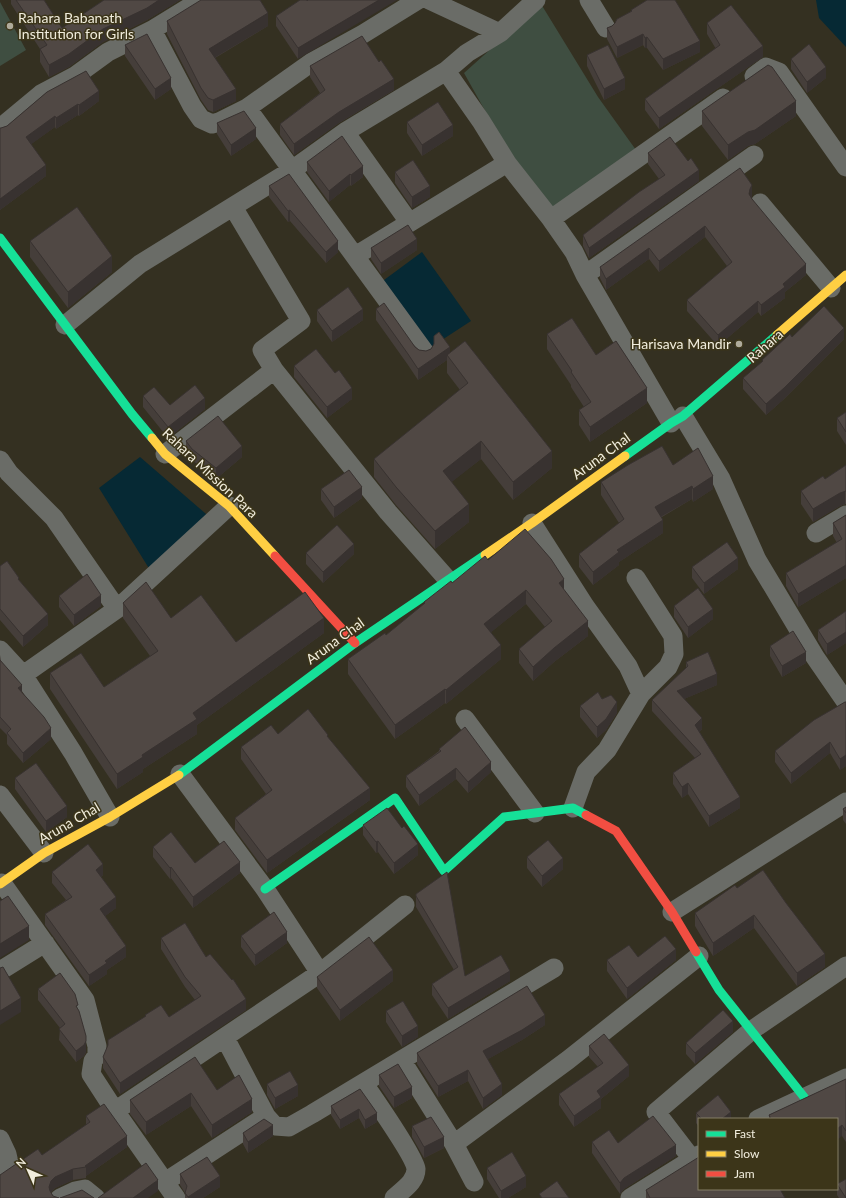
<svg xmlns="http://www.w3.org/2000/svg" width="846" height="1198" viewBox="0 0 846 1198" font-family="Lato,sans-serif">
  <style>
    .green { fill: #3f4e41 }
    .water { fill: #062934 }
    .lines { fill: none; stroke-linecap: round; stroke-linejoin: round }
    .street { stroke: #6a6c67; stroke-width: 19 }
    .fast { stroke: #16e098; stroke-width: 9 }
    .slow { stroke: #ffcf43; stroke-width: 9 }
    .jam { stroke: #f24e42; stroke-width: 9 }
    .wall { fill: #453e3a }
    .shaded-wall { fill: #383230 }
    .building { fill: #504844; stroke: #383230 }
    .poi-dot { fill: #afab9b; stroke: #3c3519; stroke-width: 1.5 }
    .labels { text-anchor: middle; stroke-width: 3; stroke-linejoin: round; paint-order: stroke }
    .poi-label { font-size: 14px; fill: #f1eddd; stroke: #3c3519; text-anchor: start }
    .street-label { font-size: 14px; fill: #f1eddd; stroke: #3c3519 }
  </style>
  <rect width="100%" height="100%" fill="#343021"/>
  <!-- green -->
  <path class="green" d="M0,2L26,50L0,66Z
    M541,4L598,97L636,150L553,210L511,157L464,73Z"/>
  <!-- water -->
  <path class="water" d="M816,0H846V47L819,18Z
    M422,252L471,321L428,349L380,283Z
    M140,457L213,520L150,570L99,488Z"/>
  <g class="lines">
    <!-- street -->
    <path class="street" d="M429,0L500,33
      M536,0L500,33L467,53L446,71L481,121L507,163L551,219L574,252L585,275L671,423
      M589,0L606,28
      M152,30L192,106L201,119L212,124L219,122L247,108L312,62L363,34L418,0
      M754,76L766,67L779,72L846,167
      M0,128L41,94L75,76L108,52L152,30L201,0
      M345,132L409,222
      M760,203L831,288
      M233,207L301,321L262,350L274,370L388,512L448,580
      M551,219L723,98
      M355,256L507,163
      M585,275L754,155
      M65,325L140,264L292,170L247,108
      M424,351L292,170L345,132L446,71
      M683,416L721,479L757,560L815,657L846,702
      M165,454L274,370
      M0,460L9,473L54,518L117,609
      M532,523L585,606L628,666L641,694L607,750L586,772L573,808
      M816,533L846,515
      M636,578L673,636L674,654L668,667L641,694
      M0,650L23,675L73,753L110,817
      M23,675L117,609L229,506
      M465,719L535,813
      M180,774L265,889L320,973L405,905
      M0,795L44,853
      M2,883L85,1000L97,1046V1055L93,1061L91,1074L115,1111
      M672,912L846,802
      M0,971L45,943
      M225,1038L266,1116L275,1126L289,1127L312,1114L554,968
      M402,1061L454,1144L474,1182
      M364,1084C373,1097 415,1157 416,1169C416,1182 402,1190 394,1198
      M758,1119L846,1078
      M0,1139L7,1154L9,1163L0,1172
      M454,1144L568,1060L699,956
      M692,1159L656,1112L752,1030L846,966
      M165,1182L266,1116
      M60,1198L75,1191L85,1189L96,1198
      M176,1198L115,1111L320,973
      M630,1198L699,1155"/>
    <!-- fast -->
    <path class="fast" d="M0,238L132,414L152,438
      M625,456L671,423L683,416L777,335
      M179,775L355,643L485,555
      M265,889L395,798L444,871L504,817L573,808L586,815
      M696,952L719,990L804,1097"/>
    <!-- slow -->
    <path class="slow" d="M777,335L846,275
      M152,438L165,454L229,506L275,556
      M485,555L532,523L625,456
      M0,884L44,853L110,817L179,775"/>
    <!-- jam -->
    <path class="jam" d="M275,556L355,643
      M586,815L616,831L672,912L696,952"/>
  </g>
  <!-- wall -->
  <path class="wall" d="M11,0H44L62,28L104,0H180L147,20L103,42L69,67L49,77L40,62V49L11,4Z
    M307,1L298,59L276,26V16Z
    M631,10L700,52L663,70L647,48H645L643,45L617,58L607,39V28L612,26L631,11Z
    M167,21L268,26L215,58L236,101L213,112L208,110L201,100L167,34Z
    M707,23L763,57L659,129L645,110V99L716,49L707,34Z
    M125,45L171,89L155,100L125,56Z
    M587,55L625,89L604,100L587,66Z
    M791,59L826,78L807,93L791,69Z
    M310,66L394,90L339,123L294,155L280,135V124L320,93L310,77Z
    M47,92L99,101L79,116L78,115L56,129L55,127L31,144L46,176L0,210V128H1L7,126Z
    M702,111L796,116L755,144L748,146L728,160L702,126Z
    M407,122L453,136L422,156L407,133Z
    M217,123L256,139L231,156L217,134Z
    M648,153L699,181L589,258L583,246V235L659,179L648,164Z
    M307,162L363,177L351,186L350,185L329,202L307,172Z
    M395,172L430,197L412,208L395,183Z
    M269,186L338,252L326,263L290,221L288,222L269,197Z
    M752,196L751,198L752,199L806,275L785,292V298L761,316L758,312L718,346L687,311V300L727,266L705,237L659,272L649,259L606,290L600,278V267Z
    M30,241L112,272L68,308L30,257Z
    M371,248L417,250L381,274L371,259Z
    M376,309L419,350L426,351L431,349L434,345V336L450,353L552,468L513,500L481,459L451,482L469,522L435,549L396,505L374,477V459L460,390L447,373V360L418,380L408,365L376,320Z
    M317,310L363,320L332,342L317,321Z
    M547,334L596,355L647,403L590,442L579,425V410L584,407L571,387V385L547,349Z
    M792,337L844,339L784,399L766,415L743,389V378L762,362V360Z
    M294,366L335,373L352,399L327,418L294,377Z
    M143,396L170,405L205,409L168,438L143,407Z
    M846,412V445L837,431V418Z
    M186,441L242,457L216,479L192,460L186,452Z
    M673,465L713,489L693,502L692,499L662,517L663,533L619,562V565L593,585L579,567V554L619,523L601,495V482Z
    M846,465V504L840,506L813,522L801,504V491L825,479Z
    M321,489L362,498L334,518L321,500Z
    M846,515V578L798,607L786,586V573L837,543L833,536V523Z
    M306,553L354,554L323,583L306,564Z
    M488,560L564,590L588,636L554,662L533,681L519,663V649L545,627L526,604L491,632L501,659L446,704L445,703L395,739L348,674V659L386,635L424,604V602Z
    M0,566L19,580L48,625L23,647L0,620Z
    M692,567L738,569L704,594L692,578Z
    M59,596L101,606L74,626L59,607Z
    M123,603L171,618L236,642L324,633L197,725V734L143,769V772L117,789L50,689V673L104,687L150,656L123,618Z
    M674,606L713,619L688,638L674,617Z
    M846,611V643L827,655L818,640V630Z
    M770,646L806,663L782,677L770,656Z
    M0,655L1,661L22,693L51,739L23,763L7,744V735L0,728Z
    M686,662L717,685L684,699L702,729L699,732L740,808L709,827L688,794L682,798L673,784V773L695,758L652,711V700L686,668Z
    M602,699L617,713L606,730L597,738L580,717V706Z
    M846,702V766L840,770L830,753L791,784L775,762V751Z
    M278,734L328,738L370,800L267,873L235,830V818L266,794L241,759V747Z
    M439,749L491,772L468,793L456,779L419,806L406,787V776L439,751Z
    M15,778L67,817L46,832L15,789Z
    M846,807V824L843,820V809Z
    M363,825L418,855L394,874L378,852L376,853L363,835Z
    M153,847L195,863L240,873L193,908L171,878L170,879L153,857Z
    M527,857L563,869L542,887L527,868Z
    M52,872L103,875L101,877L116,908L105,916L126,957L107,970V974L89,986L45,925V914L66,900L52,883Z
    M737,888L825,967L797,986L754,928L713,956L695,926V913Z
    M416,894L465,976L510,981L448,1019L432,995V984L454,970L416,907Z
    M241,936L287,943L255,966L241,947Z
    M161,938L206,957L246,1010L120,1094L103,1068V1057L145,1017V1015L169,1017L195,1000L185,987L161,949Z
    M638,957L676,960L627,999L607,971V960Z
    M317,977L393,981L340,1021L317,988Z
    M38,989L78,1009L86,1052L84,1056L76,1062L59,1040L60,1028L38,1000Z
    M386,1011L418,1037L402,1047L386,1022Z
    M545,1025L522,1040L488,1059L502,1095L483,1109L468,1081L438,1097L417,1064V1053Z
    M733,1032L695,1064L686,1054V1043Z
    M589,1046L629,1076L601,1099V1108L574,1127L559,1105V1094L598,1067L589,1057Z
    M379,1075L412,1098L394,1108L379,1086Z
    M846,1079V1142L842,1136L837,1119H769V1115Z
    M267,1084L298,1096L275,1109L267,1095Z
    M360,1089L377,1122L365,1129L359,1118L340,1129L331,1115V1106Z
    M217,1090L252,1112L212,1138L191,1106L146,1135L130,1114V1100Z
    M696,1113L731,1119H699V1127L696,1123Z
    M86,1116L127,1147L86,1176V1178L73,1180L55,1188L51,1192L53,1196L0,1198L42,1155L86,1125Z
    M412,1126L444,1148L424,1158L412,1137Z
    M243,1133L273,1136L248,1153L243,1144Z
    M592,1142L676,1156L624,1189L620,1194L592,1153Z
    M487,1168L526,1187L508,1198H499L487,1179Z
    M180,1174L220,1187L203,1198H185V1193L180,1185Z
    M837,1184L846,1198H839L837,1195Z
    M699,1189L785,1198H646V1190Z"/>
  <!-- shaded-wall -->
  <path class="shaded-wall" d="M159,0H180L147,20L103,42L69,67L49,77V65L103,29Z
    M379,0H397L298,59V48Z
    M268,13V26L209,61V49Z
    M643,34V45L617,58V47Z
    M647,37V48H645V38Z
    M700,41V52L663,70V59Z
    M763,46V57L659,129V118Z
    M826,67V78L807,93V82Z
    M171,78V89L155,100V89Z
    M625,78V89L604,100V89Z
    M394,79V90L339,123L294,155V144L339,112Z
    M236,89V101L213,112V100Z
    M99,91V101L79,116V105Z
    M796,101V116L755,144L748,146L728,160V145L748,132Z
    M78,104V115L56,129V118Z
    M55,116V127L26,148V137Z
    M453,125V136L422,156V145Z
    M256,128V139L231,156V145Z
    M46,165V176L0,210V199Z
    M363,166V177L351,186V175Z
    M699,170V181L589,258V248Z
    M350,174V185L329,202V191Z
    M752,185V196L750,200V189Z
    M430,186V197L412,208V197Z
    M290,210V221L288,222V211Z
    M705,226V237L659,272V261Z
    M417,239V250L381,274V263Z
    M338,241V252L326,263V252Z
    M649,248V259L606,290V279Z
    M112,256V272L68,308V292Z
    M806,264V275L785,292V298L761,316V305L783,284Z
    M758,301V312L718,346V335Z
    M363,309V320L332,342V331Z
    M844,328V339L784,399L766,415V404Z
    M450,347V358L447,355V360L418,380V369Z
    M352,388V399L327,418V407Z
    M647,388V403L590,442V427Z
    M205,398V409L168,438V427Z
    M481,441V459L443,489V471Z
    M242,446V457L216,479V468Z
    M552,451V468L513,500V482Z
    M713,476V489L693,502V489Z
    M692,486V499L655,520V507Z
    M362,487V498L334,518V507Z
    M845,491V504L840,506L813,522V509L840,493Z
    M469,504V522L435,549V531Z
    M663,520V533L619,562V565L593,585V572L617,550Z
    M354,544V554L323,583V572Z
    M738,558V569L704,594V583Z
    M846,565V578L798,607V594Z
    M564,579V593L559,583Z
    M526,590V604L484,638V624Z
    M101,595V606L74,626V615Z
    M713,609V619L688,638V627Z
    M48,614V625L23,647V636Z
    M324,618V633L197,725V734L143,769V772L117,789V774L142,755L193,713Z
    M588,621V636L554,662L533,681V667L554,648Z
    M846,632V643L827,655V644Z
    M501,645V659L446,704V690Z
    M806,652V663L782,677V666Z
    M717,674V685L677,702V691Z
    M22,685V696L18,688Z
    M445,689V703L395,739V725Z
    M617,702V713L606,730L597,738V727Z
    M702,718V729L695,736V725Z
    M51,728V739L23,763V753Z
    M830,742V753L791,784V773Z
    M846,755V766L840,770V759Z
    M491,762V772L468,793V782Z
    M456,768V779L419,806V795Z
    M688,783V794L682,798V787Z
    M370,788V800L267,873V860Z
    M740,797V808L709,827V816Z
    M67,806V817L46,832V821Z
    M378,841V852L376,853V842Z
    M418,844V855L394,874V863Z
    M563,858V869L542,887V876Z
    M240,862V873L193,908V897Z
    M103,864V875L96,881V870Z
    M171,867V878L170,879V868Z
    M116,897V908L100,920V909Z
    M754,915V928L713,956V943Z
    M29,926V940L0,958V944Z
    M287,932V943L255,966V955Z
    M126,946V957L107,970V974L89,986V975L105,961Z
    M676,949V960L627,999V988Z
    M825,954V967L797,986V973Z
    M393,970V981L340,1021V1010Z
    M510,971V981L448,1019V1008Z
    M21,998V1012L0,1025V1011Z
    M246,999V1010L120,1094V1083Z
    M545,1015V1025L522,1040L483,1062V1051Z
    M733,1021V1032L695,1064V1053Z
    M418,1026V1037L402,1047V1036Z
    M86,1041V1052L84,1056L76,1062V1051Z
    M629,1065V1076L601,1099V1108L574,1127V1116L597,1091Z
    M468,1070V1081L438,1097V1086Z
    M502,1084V1095L483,1109V1098Z
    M298,1085V1096L275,1109V1098Z
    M412,1087V1098L394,1108V1097Z
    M191,1093V1106L146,1135V1122Z
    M252,1099V1112L212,1138V1125Z
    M359,1109V1118L340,1129V1120Z
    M731,1112V1119H722Z
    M377,1113V1122L365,1129V1120Z
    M273,1125V1136L248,1153V1142Z
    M842,1125V1136L837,1140V1129Z
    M127,1136V1147L86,1176V1167L85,1166Z
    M444,1137V1148L424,1158V1147Z
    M676,1145V1156L624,1189L620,1194V1183L624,1178Z
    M73,1169V1180L55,1188L51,1192L49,1197V1187L51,1181L55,1177Z
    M220,1176V1187L203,1198H188V1197Z
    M526,1176V1187L508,1198H501V1191Z
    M158,1180V1191L148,1198H133Z"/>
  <!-- building -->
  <path class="building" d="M16,0H44L62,28L104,0H159L147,8L103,29L69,54L49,65L40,49L47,45Z
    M201,0H260L268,13L209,49L236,89L213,100L208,98L201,88L167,21Z
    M300,0H307V1L308,0H379L298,48L276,16Z
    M647,0H675L700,41L663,59L647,37L645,38L643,34L617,47L607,28L612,26L615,23L617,19L632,11L631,10Z
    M731,5L763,46L659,118L645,99L720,45L707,23Z
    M147,34L171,78L155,89L125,45Z
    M362,36L379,62L381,60L394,79L339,112L294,144L280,124L325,90L310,66Z
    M809,44L826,67L807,82L791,59Z
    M608,45L625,78L604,89L587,55Z
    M768,65L772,67L796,101L755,130L748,132L728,145L702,111Z
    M86,71L99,91L79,105L78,104L56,118L55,116L26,137L46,165L0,199V128H1L7,126L47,92Z
    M438,102L453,125L422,145L407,122Z
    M244,111L256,128L231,145L217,123Z
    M342,136L363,166L351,175L350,174L329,191L307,162Z
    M670,137L688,161L691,158L699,170L589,248L583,235L639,192L665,175L648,153Z
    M413,160L430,186L412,197L395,172Z
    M740,168L752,185L750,189L749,194L752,199L806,264L783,284L785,287L761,305L758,301L718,335L687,300L732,262L705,226L659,261L649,248L606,279L600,267Z
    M289,174L338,241L326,252L290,210L288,211L269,186Z
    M77,207L112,256L68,292L30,241Z
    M408,225L417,239L381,263L371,248Z
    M348,287L363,309L332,331L317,310Z
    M384,303L415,347L419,350L426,351L431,349L434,344V336L439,332L450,347L418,369L408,354L376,309Z
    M824,306L844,328L784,388L766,404L743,378L763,361L762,360L790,334L792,337Z
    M572,318L596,355L616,341L647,388L590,427L579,410L591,402L571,372L572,371L547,334Z
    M465,341L552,451L513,482L481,441L443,471L469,504L435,531L396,487L374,459L468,383L447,355Z
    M316,349L335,373L339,370L352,388L327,407L294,366Z
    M195,385L205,398L168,427L143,396L154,387L170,405Z
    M846,412V432L837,418Z
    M218,416L242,446L216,468L192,449L186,441Z
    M662,446L673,465L698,448L713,476L693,489L692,486L655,507L663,520L617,550L619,552L593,572L579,554L624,519L601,482L628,465Z
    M846,465V491L840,493L813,509L801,491L823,476L825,479Z
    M349,470L362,487L334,507L321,489Z
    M846,515V565L798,594L786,573L842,539L833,523Z
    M337,525L354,544L323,572L306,553Z
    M525,529L551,559L564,579L559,583L588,621L554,648L533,667L519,649L552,621L526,590L484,624L501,645L446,690L445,689L395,725L348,659L385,633L386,635L425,603L424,602L451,581L452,583L485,556L488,560Z
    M727,542L738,558L704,583L692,567Z
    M7,561L19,578L18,579L48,614L23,636L0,609V566Z
    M87,574L101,595L74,615L59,596Z
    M146,582L171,618L201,595L236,642L305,592L324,618L193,713L197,719L142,755L143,757L117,774L50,673L81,653L104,687L158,651L123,603Z
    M698,588L713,609L688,627L674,606Z
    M846,611V632L827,644L818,630Z
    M793,631L806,652L782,666L770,646Z
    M708,652L717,674L677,691L702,718L695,725L740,797L709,816L688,783L682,787L673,773L701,754L652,700L688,666L686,662Z
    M0,660L22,685L18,688L44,717L51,728L23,753L7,733L11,729L0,717Z
    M598,692L602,699L611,695L617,702L606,719L597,727L580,706Z
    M845,702H846V755L840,759L830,742L791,773L775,751L814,720Z
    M308,709L328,735L327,736L370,788L267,860L235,818L272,790L241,747L271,725L278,734Z
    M465,727L491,762L468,782L456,768L419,795L406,776L441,751L439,749Z
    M36,763L67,806L46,821L15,778Z
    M846,807V813L843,809Z
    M387,808L402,828L404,826L418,844L394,863L378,841L376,842L363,825Z
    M171,832L195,863L224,841L240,862L193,897L171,867L170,868L153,847Z
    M548,840L563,858L542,876L527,857Z
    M88,844L103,864L96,870L116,897L100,909L126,946L105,961L107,963L89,975L45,914L72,897L52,872Z
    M763,870L786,903L825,954L797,973L754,915L713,943L695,913L735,885L737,888Z
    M447,872L465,976L501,955L510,971L448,1008L432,984L458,967L416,896V894Z
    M8,896L29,926L0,944V901Z
    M274,912L287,932L255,955L241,936Z
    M185,923L206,957L210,954L232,980L233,979L246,999L120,1083L103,1057L108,1045V1040L146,1016L145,1015L161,1005L169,1017L201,996L185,977L161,938Z
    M665,936L676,949L627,988L607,960L629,945L638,957Z
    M369,937L393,970L340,1010L317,977Z
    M3,967L21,998L0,1011V968Z
    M60,973L75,994L78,1005L76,1006L79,1011L86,1036V1041L84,1045L76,1051L59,1029L65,1024L38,989Z
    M527,986L545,1015L522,1030L483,1051L502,1084L483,1098L468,1070L438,1086L417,1053Z
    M403,1001L418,1026L402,1036L386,1011Z
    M723,1010L733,1021L695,1053L686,1043Z
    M604,1034L629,1065L597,1091L601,1097L574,1116L559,1094L603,1063L589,1046Z
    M195,1057L217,1090L239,1075L252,1099L212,1125L191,1093L146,1122L130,1100Z
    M398,1064L412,1087L394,1097L379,1075Z
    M290,1071L298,1085L275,1098L267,1084Z
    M846,1079V1131L842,1125L837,1129V1119H771L769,1115Z
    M360,1089L377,1113L365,1120L359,1109L340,1120L331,1106Z
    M718,1095L731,1112L722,1119H702L696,1113Z
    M104,1104L127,1136L85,1166L86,1167L73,1169L55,1177L51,1181L49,1187L50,1191L53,1196L59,1198H0V1175L38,1149L42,1155L90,1122L86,1116Z
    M653,1116L676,1145L624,1178L620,1183L592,1142L609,1130L618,1143Z
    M431,1117L444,1137L424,1147L412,1126Z
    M264,1119L273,1125L248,1142L243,1133Z
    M512,1152L526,1176L501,1191L487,1168Z
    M207,1157L220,1176L188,1197L185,1193L187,1186L180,1174Z
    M699,1157V1189H780L785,1198H650L646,1190Z
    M146,1163L158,1180L133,1198H98Z
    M846,1179V1198L837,1184Z
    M557,1181L569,1198H542L539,1194Z
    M82,1190L94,1198H60Z"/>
  <!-- markers -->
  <g class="poi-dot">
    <circle cx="10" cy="26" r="4"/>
    <circle cx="739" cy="344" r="4"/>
  </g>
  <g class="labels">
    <!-- poi labels -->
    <g class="poi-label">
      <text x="18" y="23">Rahara Babanath<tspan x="18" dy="16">Institution for Girls</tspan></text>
      <text x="731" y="349" text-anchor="end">Harisava Mandir</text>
    </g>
    <!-- street labels -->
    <g class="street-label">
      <text transform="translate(765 346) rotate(-41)" y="5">Rahara</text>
      <text transform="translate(601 456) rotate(-36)" y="5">Aruna Chal</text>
      <text transform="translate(210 473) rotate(43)" y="5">Rahara Mission Para</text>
      <text transform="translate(335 641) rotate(-36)" y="5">Aruna Chal</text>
      <text transform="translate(69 823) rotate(-30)" y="5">Aruna Chal</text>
    </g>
  </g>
  <!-- legend -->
  <rect x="698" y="1118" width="140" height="72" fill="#3c3519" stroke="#847f67"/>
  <rect x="706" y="1131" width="20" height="6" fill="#16e098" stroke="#847f67"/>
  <text x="734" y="1138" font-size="12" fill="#f1eddd">Fast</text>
  <rect x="706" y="1151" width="20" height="6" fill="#ffcf43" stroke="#847f67"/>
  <text x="734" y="1158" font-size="12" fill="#f1eddd">Slow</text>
  <rect x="706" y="1171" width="20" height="6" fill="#f24e42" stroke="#847f67"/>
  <text x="734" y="1178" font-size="12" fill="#f1eddd">Jam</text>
  <!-- north arrow -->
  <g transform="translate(28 1170) rotate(315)" stroke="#3c3519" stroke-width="3" paint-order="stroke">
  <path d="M0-3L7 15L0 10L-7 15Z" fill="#f1eddd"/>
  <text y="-6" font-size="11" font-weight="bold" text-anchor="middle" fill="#f1eddd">N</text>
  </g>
</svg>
